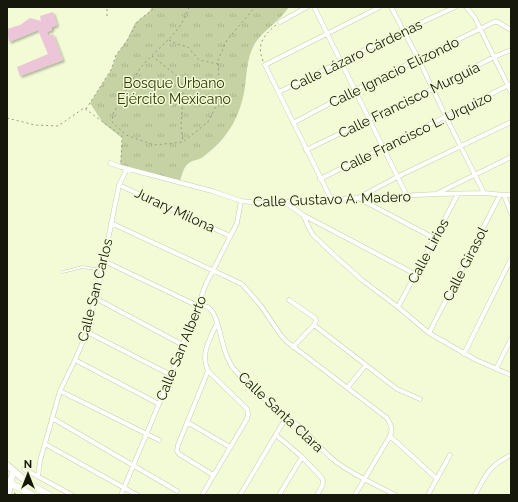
<svg xmlns="http://www.w3.org/2000/svg" width="518" height="502" viewBox="0 0 518 502" font-family="Raleway,sans-serif">
  <style>
    .park { fill: url(#park-tufts) }
    .building { fill: #ecc5d8; filter: url(#shadow) }
    .lines { fill: none; stroke-linecap: round; stroke-linejoin: round }
    .lane-casing { stroke: #c6cfab; stroke-width: 3 }
    .street-casing { stroke: #c6cfab; stroke-width: 5 }
    .secondary-casing { stroke: #c6cfab; stroke-width: 7 }
    .path { stroke: #969c81; stroke-width: 1; stroke-dasharray: 2 3; stroke-linecap: butt }
    .lane { stroke: #fff; stroke-width: 2 }
    .street { stroke: #fff; stroke-width: 4 }
    .secondary { stroke: #fff; stroke-width: 6 }
    .labels { text-anchor: middle; stroke-width: 3; stroke-linejoin: round; paint-order: stroke }
    .street-label { font-size: 14px; fill: #16180b; stroke: #f2fbd6 }
    .park-label { font-size: 14px; fill: #303806; stroke: #f2fbd6 }
  </style>
  <defs>
    <pattern id="park-tufts" width="24" height="20" patternUnits="userSpaceOnUse"><rect width="24" height="20" fill="#c7d2a4"/><path d="M3 7l-1-3M5 7V3M7 7l1-3M15 17l-1-3M17 17v-4M19 17l1-3" fill="none" stroke="#aab48c"/></pattern>
    <filter id="shadow"><feDropShadow dx="2" dy="2" stdDeviation="1" flood-color="#0004"/></filter>
  </defs>
  <rect width="100%" height="100%" fill="#f2fbd6"/>
  <!-- park -->
  <path class="park" d="M152,7H289C280,21 261,32 254,45C246,60 247,77 244,93C241,107 236,121 227,133C221,142 212,150 203,157C199,160 193,160 189,163C184,166 181,176 180,182L120,169L122,138L103,123L90,103L111,70L117,54L127,40L135,23L149,12Z"/>
  <!-- building -->
  <path class="building" d="M53,12L57,25L52,27V30L47,32L48,36L53,34L63,60L20,76L17,67L48,54L38,30L9,42L7,29L20,25L30,18L41,21L40,16Z"/>
  <g class="lines">
    <!-- lane casing -->
    <g class="lane-casing">
      <path id="lane" d="M63,272L82,267L102,270"/>
    </g>
    <!-- street casing -->
    <g class="street-casing">
      <path id="street" d="M314,7L407,196
        M391,7L419,60L446,117L484,193
        M466,7L475,18L511,92
        M280,22L307,7
        M279,92L403,31L455,7
        M293,123L355,90L494,22H498L511,30
        M306,150L432,89L494,57L511,50
        M110,163L121,167L212,191L241,201L261,203L436,194L484,193L504,195H511
        M320,179L511,84
        M119,185L230,236
        M438,193L511,157
        M504,195L511,213
        M360,197L397,177L511,122
        M358,198L434,238
        M331,199L265,65L380,7
        M286,203L303,215L309,228L313,235L334,255L362,280L398,307L429,333L476,360L511,375
        M303,215L415,274
        M111,223L242,284L261,306L280,334L286,341L387,418C391,425 393,429 390,436L355,495
        M104,261L198,306C202,306 206,305 209,308C221,317 220,352 234,369C253,391 277,409 300,427C312,437 322,451 335,461C353,475 375,484 395,495
        M95,298L183,345
        M289,300L315,318L316,321L314,325L293,347
        M398,307L458,194
        M314,325L397,389L420,399
        M87,332L171,375
        M429,333L500,195
        M464,354L511,259
        M75,360L159,404
        M496,369L511,339
        M348,387L366,365
        M60,391L159,440
        M52,418L177,491
        M187,422L230,447
        M276,435L302,457L322,478C325,485 320,489 317,495
        M390,436L437,479
        M45,444L137,495
        M24,469L72,495
        M213,475L179,454L177,451L178,445L208,371C200,354 210,339 217,323
        M38,477L40,461L60,391L75,360L87,332L100,280L119,185L127,169
        M121,495L171,375L206,284L237,223L241,201
        M202,495L247,419L248,414L247,409L208,371
        M240,495L287,416
        M279,495L302,457
        M428,495L450,455
        M475,495C487,473 488,467 511,455"/>
    </g>
    <!-- secondary casing -->
    <g class="secondary-casing">
      <path id="secondary" d="M7,465L29,484L49,495
        M7,480L10,483L32,495
        M8,495L13,472"/>
    </g>
    <!-- path -->
    <path class="path" d="M189,7C180,35 161,44 143,65C133,77 121,100 113,114L112,122L126,135L154,145L183,142L208,122L220,98L218,60L227,40L255,7
      M107,16V7
      M169,40L177,44L188,47L199,60L218,64
      M152,56L176,75L183,85V97L181,126L183,141
      M263,61C256,44 264,35 276,25
      M86,109L111,70L116,55L127,41L138,21L152,10L154,7
      M7,118L35,125L58,126L84,108L122,136L121,163
      M14,493L18,495"/>
    <!-- lane -->
    <use href="#lane" class="lane"/>
    <!-- street -->
    <use href="#street" class="street"/>
    <!-- secondary -->
    <use href="#secondary" class="secondary"/>
  </g>
  <g class="labels">
    <!-- street labels -->
    <g class="street-label">
      <text transform="translate(356 55) rotate(-26)" y="5">Calle Lázaro Cárdenas</text>
      <text transform="translate(394 72) rotate(-26)" y="5">Calle Ignacio Elizondo</text>
      <text transform="translate(409 100) rotate(-26)" y="5">Calle Francisco Murguía</text>
      <text transform="translate(416 132) rotate(-26)" y="5">Calle Francisco L. Urquizo</text>
      <text transform="translate(332 199) rotate(-2)" y="5">Calle Gustavo A. Madero</text>
      <text transform="translate(175 210) rotate(25)" y="5">Jurary Milona</text>
      <text transform="translate(428 251) rotate(-62)" y="5">Calle Lirios</text>
      <text transform="translate(465 264) rotate(-63)" y="5">Calle Girasol</text>
      <text transform="translate(95 290) rotate(-76)" y="5">Calle San Carlos</text>
      <text transform="translate(181 348) rotate(-68)" y="5">Calle San Alberto</text>
      <text transform="translate(281 412) rotate(43)" y="5">Calle Santa Clara</text>
    </g>
    <!-- park labels -->
    <g class="park-label">
      <text x="174" y="88">Bosque Urbano<tspan x="174" dy="16">Ejército Mexicano</tspan></text>
    </g>
  </g>
  <!-- border -->
  <rect width="518" height="502" fill="none" stroke="#16180b" stroke-width="16"/>
  <!-- north arrow -->
  <g transform="translate(28 474)" stroke="#f2fbd6" stroke-width="3" paint-order="stroke">
  <path d="M0-3L7 15L0 10L-7 15Z" fill="#16180b"/>
  <text y="-6" font-size="11" font-weight="bold" text-anchor="middle" fill="#16180b">N</text>
  </g>
</svg>
